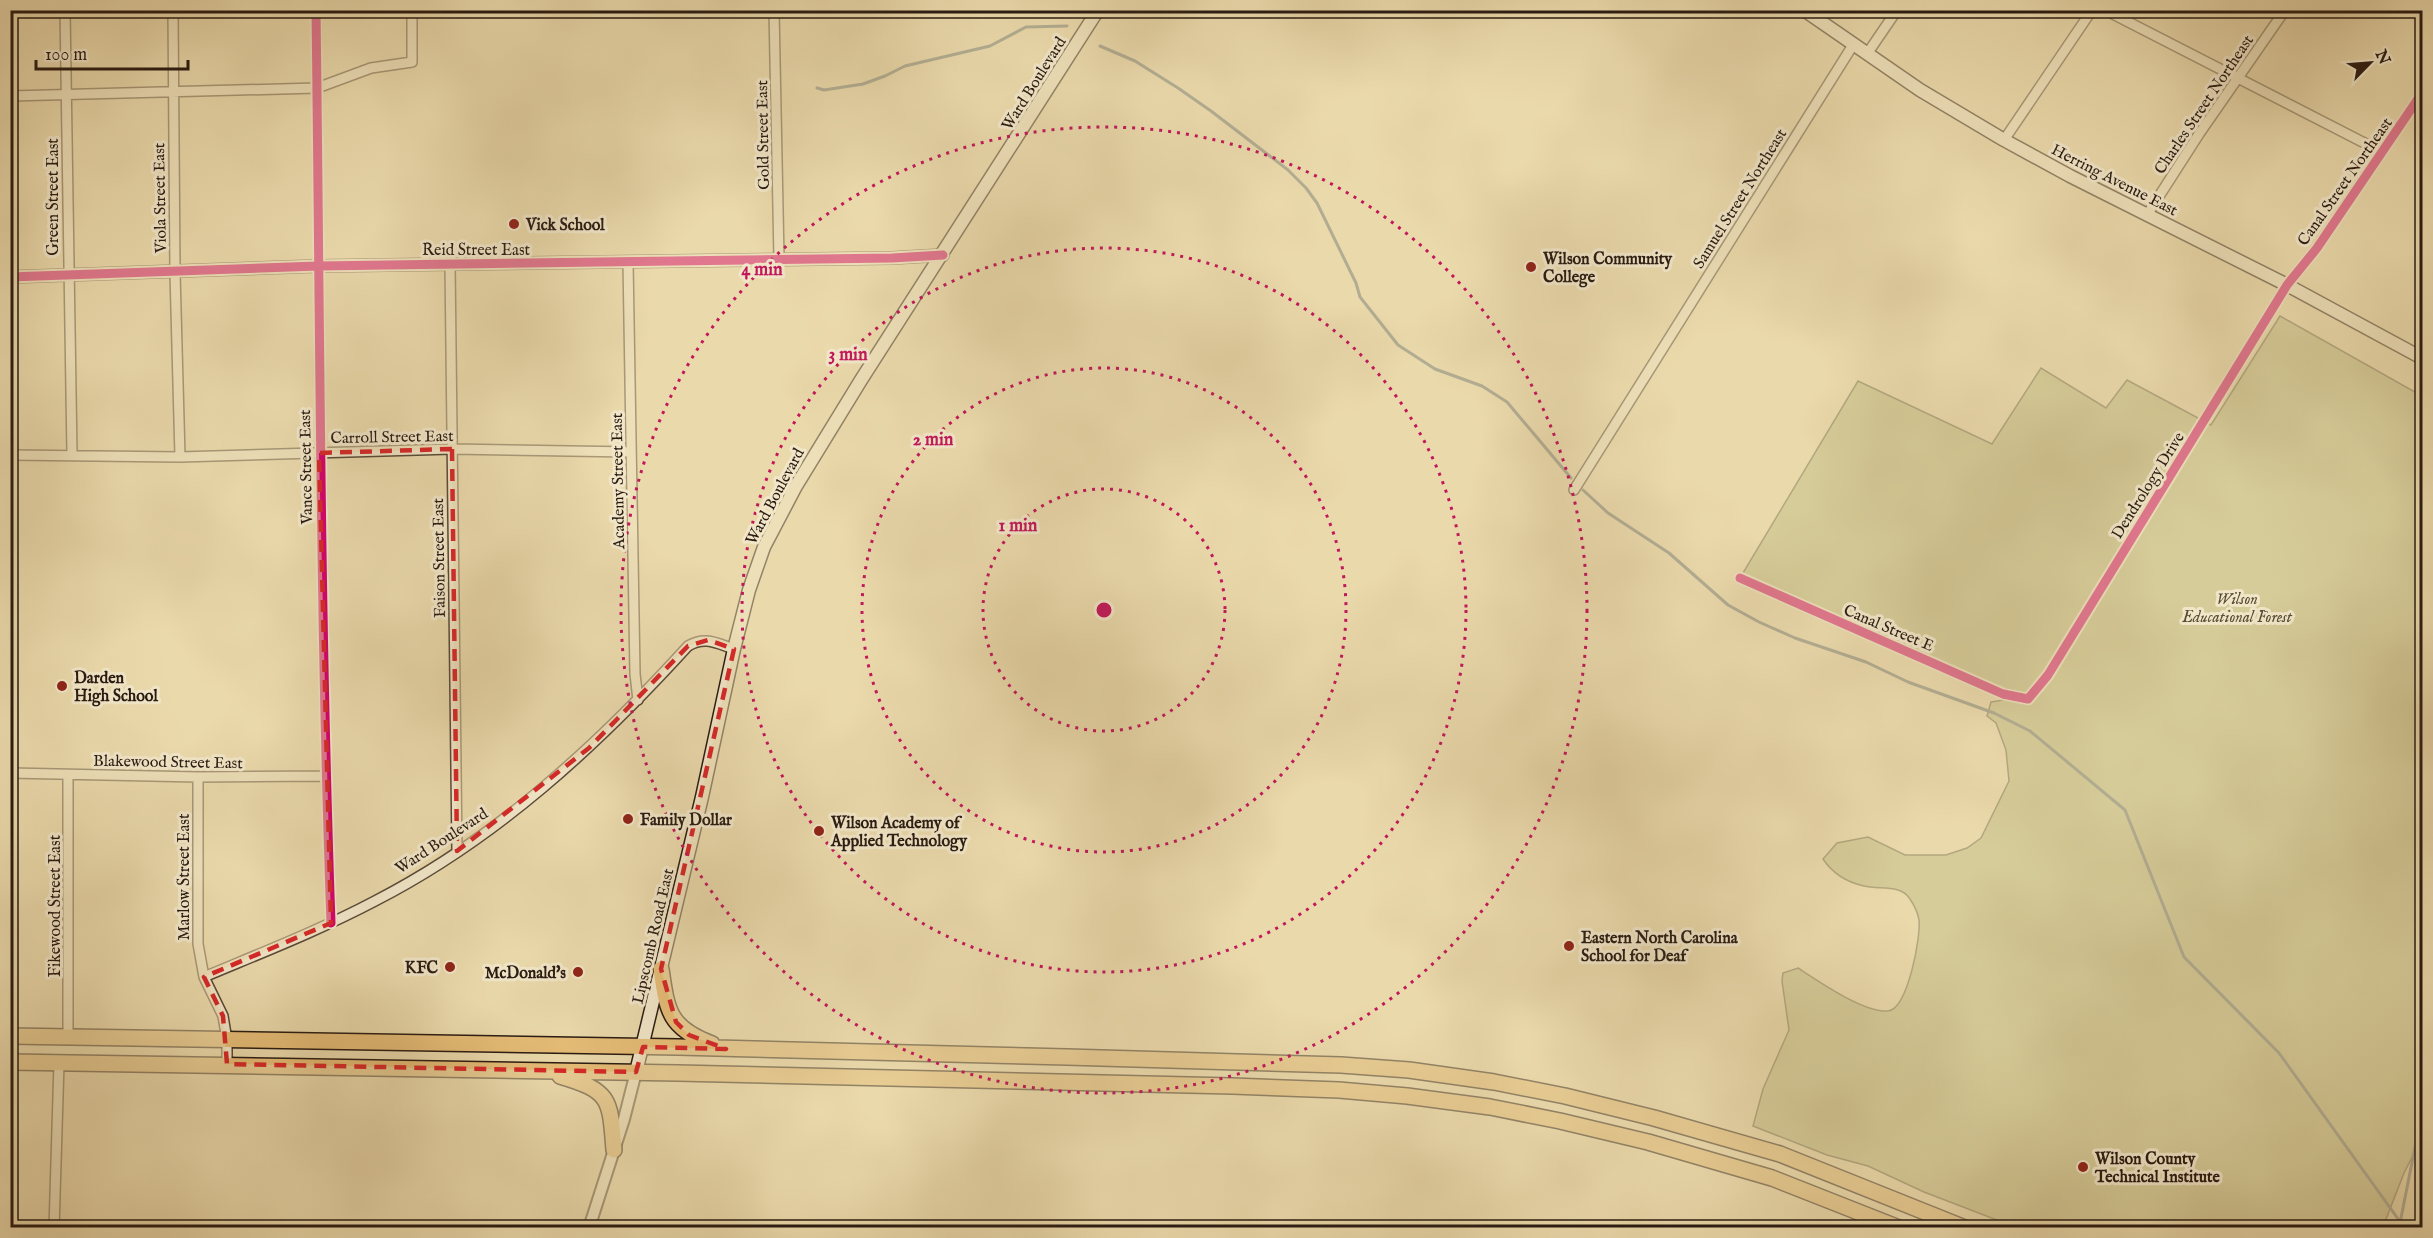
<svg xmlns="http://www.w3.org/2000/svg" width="2433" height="1238" viewBox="0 0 2433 1238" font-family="'IM FELL English',serif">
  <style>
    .green { fill: #bebd84; stroke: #746c4b; stroke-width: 1.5 }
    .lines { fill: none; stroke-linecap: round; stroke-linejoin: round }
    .stream { stroke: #6f7974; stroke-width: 3 }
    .minor-casing { stroke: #594a38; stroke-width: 12 }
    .tertiary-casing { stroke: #594a38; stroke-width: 14 }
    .secondary-casing { stroke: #291b12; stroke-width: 15 }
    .trunk-casing { stroke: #291b12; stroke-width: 18 }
    .minor { stroke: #f1e6c8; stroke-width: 9 }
    .tertiary { stroke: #f1e6c8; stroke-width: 10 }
    .secondary { stroke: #f1e6c8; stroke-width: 12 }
    .trunk { stroke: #e5bc76; stroke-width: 15 }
    .cycleway-casing { stroke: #f1e6c8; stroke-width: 13 }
    .cycleway { stroke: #d6006c; stroke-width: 9 }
    .marked { fill: none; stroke: #d62828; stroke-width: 4.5; stroke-dasharray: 12 8; stroke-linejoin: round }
    .ring { fill: none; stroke: #c2185b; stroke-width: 3; stroke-dasharray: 3 6 }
    .poi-dot { fill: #8f2418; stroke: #f1e6c8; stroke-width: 2 }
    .labels { text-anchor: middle; stroke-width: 6; stroke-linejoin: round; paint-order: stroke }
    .street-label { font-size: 16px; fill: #291b12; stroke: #f1e6c8 }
    .poi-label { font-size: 16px; font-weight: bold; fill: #291b12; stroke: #f1e6c8; text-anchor: start }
    .park-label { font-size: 16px; font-style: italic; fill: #564c34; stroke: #f1e6c8 }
    .centre { fill: #c2185b; stroke: #f1e6c8; stroke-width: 3 }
    .ring-label { font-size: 18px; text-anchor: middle; font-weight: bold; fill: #c2185b; stroke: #f1e6c8; stroke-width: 6; stroke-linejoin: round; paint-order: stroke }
  </style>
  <rect width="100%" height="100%" fill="#ead9ab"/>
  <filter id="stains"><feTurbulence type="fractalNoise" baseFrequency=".00333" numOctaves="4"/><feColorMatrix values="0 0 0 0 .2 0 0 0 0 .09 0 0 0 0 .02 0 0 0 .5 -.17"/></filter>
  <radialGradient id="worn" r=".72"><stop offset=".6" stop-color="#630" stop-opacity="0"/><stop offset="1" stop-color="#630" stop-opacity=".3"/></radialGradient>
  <!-- green -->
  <path class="green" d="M2280,316L2422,396V1138L2404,1173L2383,1227H2015L1924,1192L1868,1166L1827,1155L1753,1126L1763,1089L1789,1030L1782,981L1783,973L1798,968C1818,981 1864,1013 1888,1011C1908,1009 1921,936 1919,920C1918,913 1914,905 1910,899C1901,884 1879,890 1864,886C1846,882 1833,874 1823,859L1837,843L1868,837L1905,855H1946L1967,848L1981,838L2009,781L2006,750L1996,723L1987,716L1991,702L2004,700L1740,578L1858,381L1992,444L2041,368L2106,408L2127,380L2211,425Z"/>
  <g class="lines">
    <!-- stream -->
    <path class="stream" d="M1100,46L1135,61L1178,88L1211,111L1288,170L1306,188L1317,203L1356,283L1360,297L1398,345L1435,369L1482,386L1507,402L1571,478
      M817,88L824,90L863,84L885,76L905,66L990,46L1026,27L1067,26
      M1583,490L1608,513L1669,553L1728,605L1759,622L1795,638L1866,662L1908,682L1994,713L2030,731L2125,810L2184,957L2279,1053L2401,1223
      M2399,1228L2422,1112"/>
    <!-- minor casing -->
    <g class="minor-casing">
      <path id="minor" d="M65,10L72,455
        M173,10L175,273L180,457
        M316,10C320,315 320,619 331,923
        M774,10L779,259
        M2105,10L2382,152
        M1867,54L1897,10
        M10,96L317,88L371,68L412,62V10
        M2004,140L2092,10
        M2147,215L2199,134L2285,10
        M628,262L635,674L638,700
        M450,264L457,852
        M10,455L180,457L452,449L631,452
        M1574,490L1853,45
        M1740,578L2003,694L2028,699L2048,675L2287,285L2317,248L2422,93
        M10,773L198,777L325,776
        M198,777V944L204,977L223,1016L227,1040V1064
        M204,977C261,953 320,930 375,901C496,839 597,746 688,646C705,636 716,643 734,649
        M68,1037V775
        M54,1228L59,1063"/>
    </g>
    <!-- tertiary casing -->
    <g class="tertiary-casing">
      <path id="tertiary" d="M10,277L318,266L892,258L943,255
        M589,1228L624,1119L636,1072"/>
    </g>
    <!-- secondary casing -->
    <g class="secondary-casing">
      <path id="secondary" d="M1804,10L1920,90L2004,140L2070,176L2287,285L2422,358
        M636,1072L702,797L734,649L749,590L764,547L796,486L861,380L1098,10"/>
    </g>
    <!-- trunk casing -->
    <g class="trunk-casing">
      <path id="trunk" d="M661,969C667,1011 669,1028 712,1044
        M10,1036L678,1047L1067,1057L1341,1065L1409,1070L1494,1082L1565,1096L1654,1118L1780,1154L1965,1228
        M10,1062L678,1073L1232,1086L1339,1090L1407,1096L1490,1107L1560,1121L1648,1142L1772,1178L1899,1228
        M560,1076C611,1091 610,1099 614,1150"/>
    </g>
    <!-- minor -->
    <use href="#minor" class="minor"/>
    <!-- tertiary -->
    <use href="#tertiary" class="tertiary"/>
    <!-- secondary -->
    <use href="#secondary" class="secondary"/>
    <!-- trunk -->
    <use href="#trunk" class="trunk"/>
    <!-- cycleway casing -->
    <g class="cycleway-casing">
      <path id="cycleway" d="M316,10C320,315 320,619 331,923
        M10,277L318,266L892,258L943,255
        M1740,578L2003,694L2028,699L2048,675L2287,285L2317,248L2422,93"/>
    </g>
    <!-- cycleway -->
    <use href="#cycleway" class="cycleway"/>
  </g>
  <!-- marked area -->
  <path d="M0 0H2433V1238H0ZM452,449L457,851L589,748L688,646L708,640L734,649L661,969L676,1022L689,1035L726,1049L643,1047L636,1072L227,1064L223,1016L204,977L331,923L319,453Z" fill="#ead9ab" fill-opacity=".55" fill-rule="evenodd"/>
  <path class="marked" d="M452,449L457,851L589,748L688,646L708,640L734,649L661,969L676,1022L689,1035L726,1049L643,1047L636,1072L227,1064L223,1016L204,977L331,923L319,453Z"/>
  <!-- distance rings -->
  <g class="ring">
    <circle cx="1104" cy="610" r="121"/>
    <circle cx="1104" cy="610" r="242"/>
    <circle cx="1104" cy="610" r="362"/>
    <circle cx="1104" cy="610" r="483"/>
  </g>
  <!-- markers -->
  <g class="poi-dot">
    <circle cx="514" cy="224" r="6"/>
    <circle cx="1531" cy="267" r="6"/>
    <circle cx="62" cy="686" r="6"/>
    <circle cx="628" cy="819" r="6"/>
    <circle cx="819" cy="831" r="6"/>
    <circle cx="1569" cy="946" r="6"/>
    <circle cx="450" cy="967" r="6"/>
    <circle cx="578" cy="972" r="6"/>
    <circle cx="2083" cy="1167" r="6"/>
  </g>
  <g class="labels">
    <!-- street labels -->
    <g class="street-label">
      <text transform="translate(1033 83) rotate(-58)" y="6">Ward Boulevard</text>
      <text transform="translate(2203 104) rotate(-56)" y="6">Charles Street Northeast</text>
      <text transform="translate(762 135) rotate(-91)" y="6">Gold Street East</text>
      <text transform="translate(2115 179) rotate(27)" y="6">Herring Avenue East</text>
      <text transform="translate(2344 181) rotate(-55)" y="6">Canal Street Northeast</text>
      <text transform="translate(52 197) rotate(-90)" y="6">Green Street East</text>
      <text transform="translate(159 198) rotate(-91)" y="6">Viola Street East</text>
      <text transform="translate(1739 198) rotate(-58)" y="6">Samuel Street Northeast</text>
      <text x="476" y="255">Reid Street East</text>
      <text transform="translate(392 436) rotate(-1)" y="6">Carroll Street East</text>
      <text transform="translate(305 467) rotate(-91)" y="6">Vance Street East</text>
      <text transform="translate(617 481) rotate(-91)" y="6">Academy Street East</text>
      <text transform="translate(2147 485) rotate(-58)" y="6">Dendrology Drive</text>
      <text transform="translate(774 496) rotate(-62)" y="6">Ward Boulevard</text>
      <text transform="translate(438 558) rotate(-91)" y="6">Faison Street East</text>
      <text transform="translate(1889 627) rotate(23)" y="6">Canal Street E</text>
      <text transform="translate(168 761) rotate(1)" y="6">Blakewood Street East</text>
      <text transform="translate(441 840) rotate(-33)" y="6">Ward Boulevard</text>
      <text transform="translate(183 877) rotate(-90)" y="6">Marlow Street East</text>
      <text transform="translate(54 906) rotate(-90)" y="6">Fikewood Street East</text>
      <text transform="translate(652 936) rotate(-77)" y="6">Lipscomb Road East</text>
    </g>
    <!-- poi labels -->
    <g class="poi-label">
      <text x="526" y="230">Vick School</text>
      <text x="1543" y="264">Wilson Community<tspan x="1543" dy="18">College</tspan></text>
      <text x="74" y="683">Darden<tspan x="74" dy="18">High School</tspan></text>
      <text x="640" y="825">Family Dollar</text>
      <text x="831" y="828">Wilson Academy of<tspan x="831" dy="18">Applied Technology</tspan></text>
      <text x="1581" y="943">Eastern North Carolina<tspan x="1581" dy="18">School for Deaf</tspan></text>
      <text x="438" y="973" text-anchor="end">KFC</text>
      <text x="566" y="978" text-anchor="end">McDonald's</text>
      <text x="2095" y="1164">Wilson County<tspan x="2095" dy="18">Technical Institute</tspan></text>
    </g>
    <!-- park labels -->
    <g class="park-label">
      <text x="2237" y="604">Wilson<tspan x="2237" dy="18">Educational Forest</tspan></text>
    </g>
  </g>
  <circle cx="1104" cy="610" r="9" class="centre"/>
  <g class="ring-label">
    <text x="762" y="275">4 min</text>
    <text x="848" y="360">3 min</text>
    <text x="933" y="445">2 min</text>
    <text x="1018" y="531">1 min</text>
  </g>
  <!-- margin -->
  <rect width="2433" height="1238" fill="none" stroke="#ead9ab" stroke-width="36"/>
  <rect x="12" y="12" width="2409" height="1214" fill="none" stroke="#291b12" stroke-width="3"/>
  <rect x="18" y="18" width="2397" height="1202" fill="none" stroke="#291b12" stroke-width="1.5"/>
  <!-- north arrow -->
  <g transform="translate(2370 63) rotate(65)" stroke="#f1e6c8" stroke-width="4.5" paint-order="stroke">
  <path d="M0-4.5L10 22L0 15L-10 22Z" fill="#291b12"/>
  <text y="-9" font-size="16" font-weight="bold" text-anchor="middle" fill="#291b12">N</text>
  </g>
  <!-- scale -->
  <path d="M36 60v9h152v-9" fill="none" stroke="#291b12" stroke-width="3"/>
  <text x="45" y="60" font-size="18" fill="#291b12" stroke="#f1e6c8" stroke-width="4.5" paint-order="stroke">100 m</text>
  <rect width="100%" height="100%" filter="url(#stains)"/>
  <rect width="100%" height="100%" fill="url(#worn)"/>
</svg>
